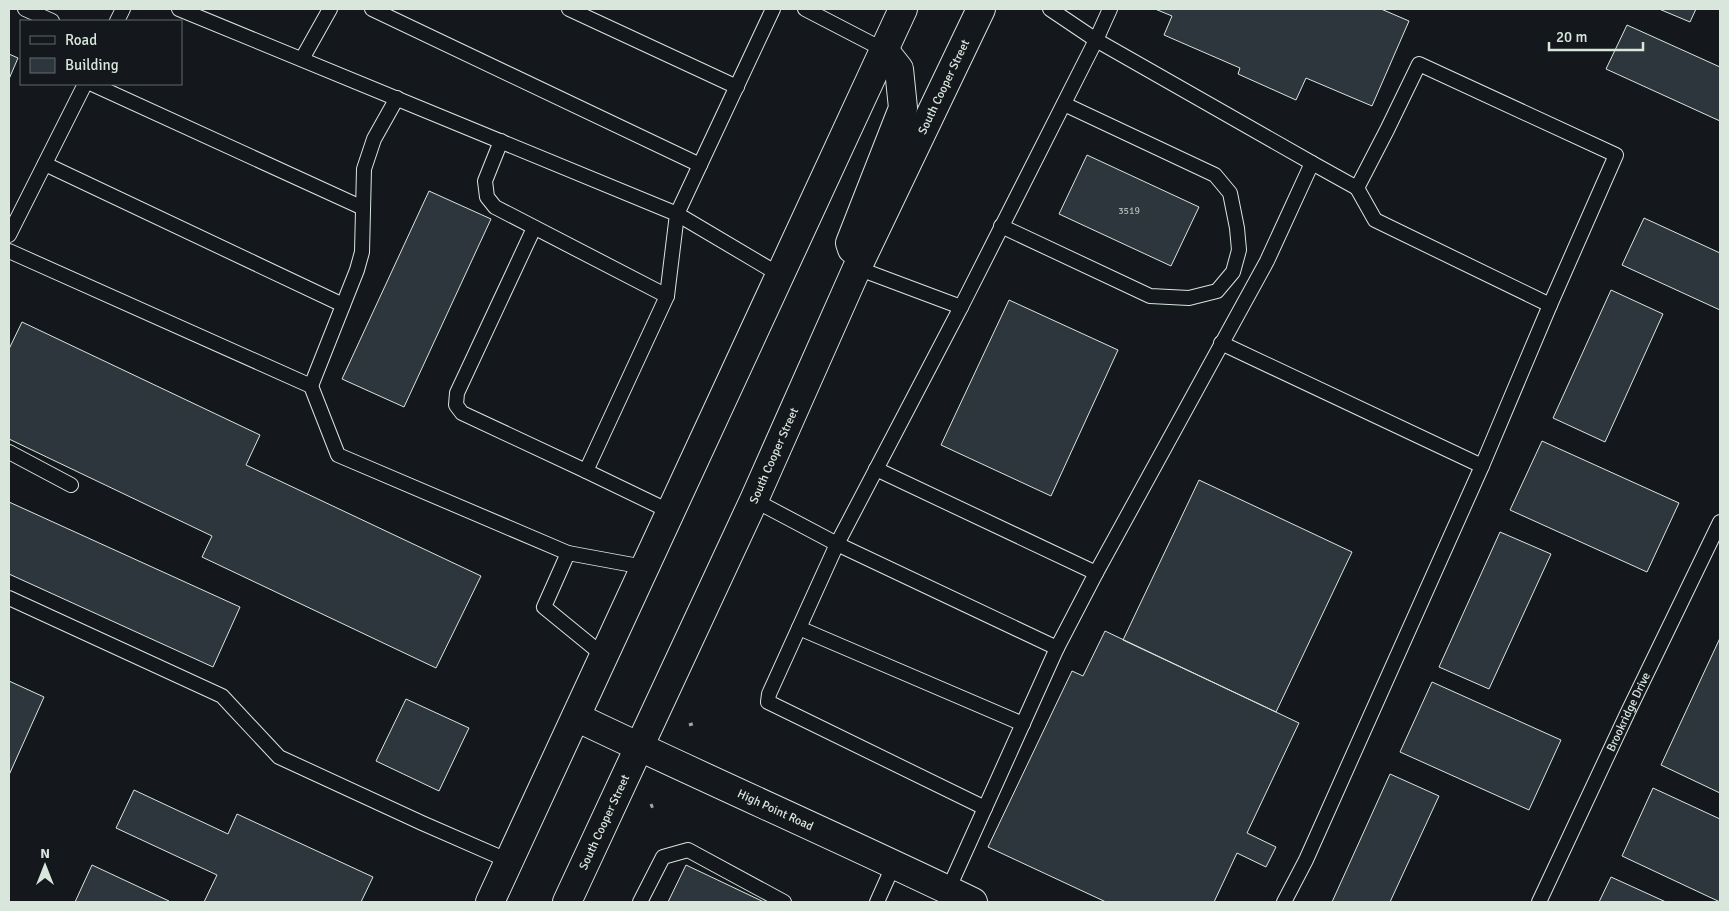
<svg xmlns="http://www.w3.org/2000/svg" width="1729" height="911" viewBox="0 0 1729 911" font-family="Signika,sans-serif">
  <style>
    .building { fill: #2c363c; stroke: #d8e6dc }
    .lines { fill: none; stroke-linecap: round; stroke-linejoin: round }
    .lane-casing { stroke: #d8e6dc; stroke-width: 16 }
    .secondary-casing { stroke: #d8e6dc; stroke-width: 30 }
    .primary-casing { stroke: #d8e6dc; stroke-width: 30 }
    .path { stroke: #9da8a2; stroke-width: 3; stroke-dasharray: 4 2.5; stroke-linecap: butt }
    .lane { stroke: #14181c; stroke-width: 14 }
    .secondary { stroke: #14181c; stroke-width: 28 }
    .primary { stroke: #14181c; stroke-width: 28 }
    .labels { text-anchor: middle; stroke-width: 4; stroke-linejoin: round; paint-order: stroke }
    .number-label { font-size: 10px; fill: #adbab4 }
    .street-label { font-size: 12px; fill: #d8e6dc; stroke: #14181c }
  </style>
  <rect width="100%" height="100%" fill="#14181c"/>
  <!-- building -->
  <path class="building" d="M1155,9H1381L1409,21L1372,106L1306,78L1296,100L1238,74L1240,68L1164,35L1172,16Z
    M1659,9H1696L1690,22Z
    M1627,25L1720,67V121L1606,69Z
    M9,54L18,58L9,79Z
    M1087,155L1199,207L1171,266L1059,214Z
    M429,191L491,219L404,407L342,379Z
    M1644,218L1720,253V310L1622,265Z
    M1611,290L1663,314L1605,442L1553,418Z
    M1009,300L1118,350L1051,496L941,445Z
    M22,322L260,435L246,465L481,576L436,668L202,557L212,536L9,439V349Z
    M1542,441L1679,503L1647,572L1510,510Z
    M1199,480L1352,552L1276,712L1123,640Z
    M9,502L240,607L213,667L9,574Z
    M1500,532L1551,554L1489,689L1439,667Z
    M1105,631L1299,723L1247,833L1276,847L1266,867L1237,853L1214,902H1106L988,847L1072,671L1083,676Z
    M1720,638V793L1661,765Z
    M9,681L44,697L9,775Z
    M1432,682L1561,740L1529,810L1400,752Z
    M406,699L469,728L439,791L376,761Z
    M1390,774L1439,796L1390,902H1332Z
    M1653,788L1720,819V902L1622,856Z
    M134,790L228,834L237,814L373,877L361,902H204L217,875L116,828Z
    M92,865L169,901V902H75Z
    M686,865L764,902H668Z
    M1611,877L1666,902H1599Z"/>
  <g class="lines">
    <!-- lane casing -->
    <g class="lane-casing">
      <g id="lane">
        <path d="M25,9L52,21"/>
        <path d="M179,9L677,214L667,296L586,471L671,512"/>
        <path d="M372,9L700,165"/>
        <path d="M569,9L737,87"/>
        <path d="M773,9L677,214L780,275"/>
        <path d="M805,9L884,50"/>
        <path d="M117,21L123,9"/>
        <path d="M302,59L330,9"/>
        <path d="M92,84L363,208"/>
        <path d="M501,141L485,181L487,197L495,207L667,296"/>
        <path d="M1312,163L1357,188L1387,130L1419,64L1616,155L1550,305L1482,466"/>
        <path d="M45,164L343,305"/>
        <path d="M1357,188L1375,220L1550,305"/>
        <path d="M1001,226L1150,296L1189,298L1217,291L1233,272L1239,250L1237,228L1230,193L1215,175L1064,104"/>
        <path d="M534,228L457,393L456,405L462,413L586,471"/>
        <path d="M9,235L85,84"/>
        <path d="M9,251L311,386L338,455L568,553L544,607L604,656"/>
        <path d="M857,268L961,307L837,544L769,694L768,702L985,808"/>
        <path d="M961,307L1096,40L1110,9"/>
        <path d="M1221,343L1482,466L1306,860L1284,902"/>
        <path d="M311,386L357,270L362,252L364,169L374,139L397,98"/>
        <path d="M9,452L71,485"/>
        <path d="M876,469L1096,573"/>
        <path d="M754,500L837,544L1057,648L1096,573L1267,261L1312,163L1096,40L1050,9"/>
        <path d="M568,553L644,567"/>
        <path d="M9,598L222,696L279,757L422,823L509,861"/>
        <path d="M799,628L1023,724"/>
        <path d="M948,890L1057,648"/>
        <path d="M640,902L663,857L688,850L784,902"/>
        <path d="M877,902L894,864"/>
        <path id="s1" d="M1539,902L1627,714L1720,522"/>
      </g>
    </g>
    <!-- secondary casing -->
    <g class="secondary-casing">
      <g id="secondary">
        <path id="s2" d="M576,717C708,780 842,839 973,902"/>
      </g>
    </g>
    <!-- primary casing -->
    <g class="primary-casing">
      <g id="primary">
        <path d="M852,249L850,243L903,108L899,69L884,50"/>
        <path d="M490,902L903,9"/>
        <path id="s3" d="M567,902L754,500L857,268L981,9"/>
      </g>
    </g>
    <!-- path -->
    <path class="path" d="M689,725L695,723
      M651,804L653,809"/>
    <!-- lane -->
    <use href="#lane" class="lane"/>
    <!-- secondary -->
    <use href="#secondary" class="secondary"/>
    <!-- primary -->
    <use href="#primary" class="primary"/>
  </g>
  <g class="labels">
    <!-- number labels -->
    <g class="number-label">
      <text x="1129" y="214">3519</text>
    </g>
    <!-- street labels -->
    <g class="street-label">
      <text dy="4" stroke="none"><textPath href="#s3" startOffset="898">South Cooper Street</textPath></text>
      <text dy="4" stroke="none"><textPath href="#s3" startOffset="492">South Cooper Street</textPath></text>
      <text dy="4" stroke="none"><textPath href="#s1" startOffset="210">Brookridge Drive</textPath></text>
      <text dy="4" stroke="none"><textPath href="#s2" startOffset="220">High Point Road</textPath></text>
      <text dy="4" stroke="none"><textPath href="#s3" startOffset="88">South Cooper Street</textPath></text>
    </g>
  </g>
  <!-- border -->
  <rect width="1729" height="911" fill="none" stroke="#d8e6dc" stroke-width="20"/>
  <!-- legend -->
  <rect x="20" y="20" width="162" height="65" fill="#14181c" stroke="#626a69"/>
  <rect x="30" y="36" width="25" height="8" fill="#14181c" stroke="#626a69"/>
  <text x="65" y="45" font-size="15" fill="#d8e6dc">Road</text>
  <rect x="30" y="58" width="25" height="15" fill="#2c363c" stroke="#626a69"/>
  <text x="65" y="70" font-size="15" fill="#d8e6dc">Building</text>
  <!-- north arrow -->
  <g transform="translate(45 866)" stroke="#14181c" stroke-width="4" paint-order="stroke">
  <path d="M0-4L9 19L0 12L-9 19Z" fill="#d8e6dc"/>
  <text y="-8" font-size="14" font-weight="bold" text-anchor="middle" fill="#d8e6dc">N</text>
  </g>
  <!-- scale -->
  <path d="M1549 42v8h94v-8" fill="none" stroke="#d8e6dc" stroke-width="2.5"/>
  <text x="1556" y="42" font-size="15" fill="#d8e6dc" stroke="#14181c" stroke-width="4" paint-order="stroke">20 m</text>
</svg>
